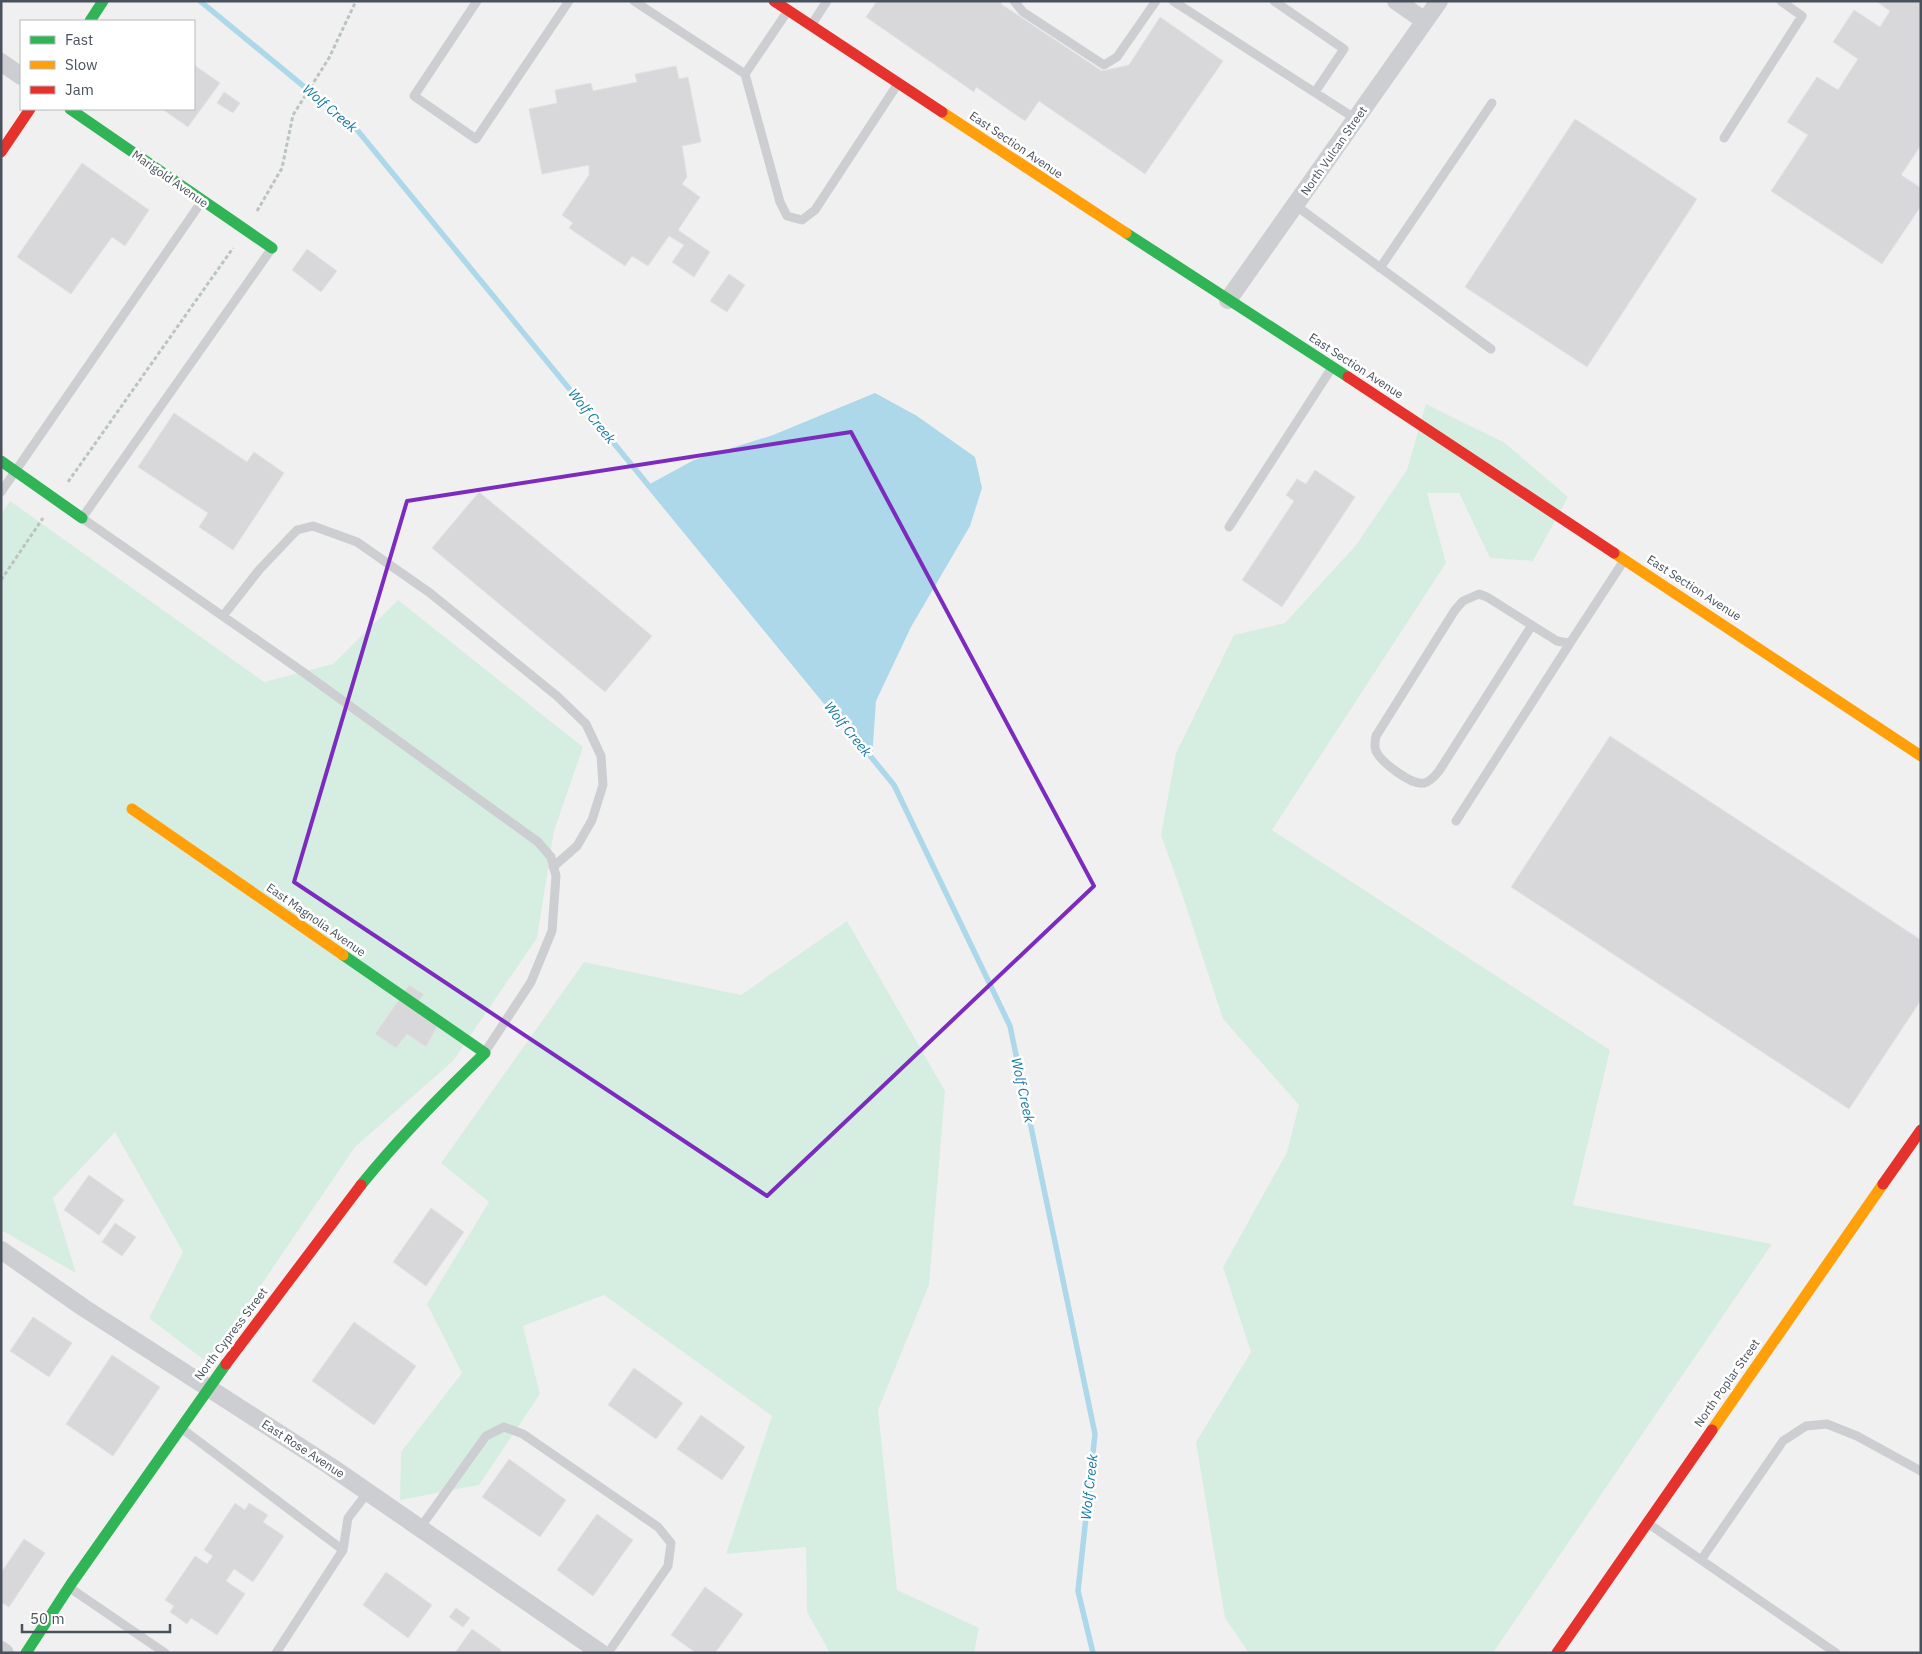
<svg xmlns="http://www.w3.org/2000/svg" width="1922" height="1654" viewBox="0 0 1922 1654" font-family="'IBM Plex Sans',sans-serif">
  <style>
    .green { fill: #d6eee1 }
    .water { fill: #acd8ea }
    .lines { fill: none; stroke-linecap: round; stroke-linejoin: round }
    .stream { stroke: #acd8ea; stroke-width: 5.5 }
    .building { fill: #d8d8da; stroke: #e2e2e3 }
    .path { stroke: #bac5c2; stroke-width: 3; stroke-dasharray: 4 2.5; stroke-linecap: butt }
    .lane { stroke: #ccced1; stroke-width: 9 }
    .street { stroke: #ccced1; stroke-width: 18 }
    .fast { stroke: #30b455; stroke-width: 11 }
    .slow { stroke: #ff9f0a; stroke-width: 11 }
    .jam { stroke: #e5322d; stroke-width: 11 }
    .marked { fill: none; stroke: #7b2cbf; stroke-width: 4; stroke-linejoin: round }
    .labels { text-anchor: middle; stroke-width: 5; stroke-linejoin: round; paint-order: stroke }
    .street-label { font-size: 12px; fill: #48515c; stroke: #fff }
    .water-label { font-size: 14px; font-style: italic; fill: #147aa3; stroke: #fff }
  </style>
  <rect width="100%" height="100%" fill="#f1f0f0"/>
  <!-- green -->
  <path class="green" d="M1426,404L1505,443L1568,497L1533,561L1490,558L1459,493H1427L1446,563L1272,830L1610,1050L1573,1205L1772,1244L1493,1653H1249L1225,1618L1196,1442L1251,1352L1223,1267L1287,1152L1299,1105L1223,1019L1181,891L1161,835L1176,753L1234,635L1285,623L1356,545L1407,470Z
    M10,501L264,682L333,664L398,600L583,747L554,831L537,938L453,1061L355,1147L208,1363L149,1318L183,1252L115,1132L53,1198L76,1273L1,1230V514Z
    M847,921L945,1091L929,1285L878,1410L897,1590L979,1628L974,1653H830L807,1612L806,1547L726,1554L772,1416L604,1295L523,1326L540,1394L479,1485L400,1500L401,1452L462,1373L427,1304L489,1202L441,1163L584,962L741,995Z"/>
  <!-- water -->
  <path class="water" d="M875,393L917,416L975,457L982,488L970,526L911,627L876,701L872,758L648,485L694,460L773,435Z"/>
  <g class="lines">
    <!-- stream -->
    <path class="stream" d="M200,1L358,131L894,785L1010,1026L1095,1434L1078,1591L1093,1653"/>
  </g>
  <!-- building -->
  <path class="building" d="M877,1H1003L1001,4L1102,71L1129,65L1160,17L1223,61L1145,174L1039,101L1025,121L976,87L974,92L866,17Z
    M1876,1H1921V145L1901,175L1921,188V206L1882,264L1771,191L1808,135L1787,122L1817,77L1838,90L1858,59L1833,42L1854,10L1880,27L1890,11Z
    M194,65L220,83L188,127L162,109H194Z
    M676,66L679,79L688,77L701,142L682,146L687,177L682,184L700,197L678,230L710,252L694,277L672,262L684,245L669,236L648,266L632,256L625,266L569,228L573,223L562,215L589,175V165L542,174L529,109L557,103L555,90L591,83L593,91L637,82L635,74Z
    M224,92L240,103L233,113L217,103Z
    M1575,119L1697,199L1587,367L1465,287Z
    M82,163L149,210L125,246L112,237L71,294L17,257Z
    M307,249L337,271L321,292L292,270Z
    M729,274L745,285L727,312L710,301Z
    M174,413L247,462L254,452L284,473L233,550L199,527L208,513L138,467Z
    M1315,470L1355,497L1282,607L1242,580L1294,501L1286,495L1297,479L1306,484Z
    M479,492L652,636L605,692L432,548Z
    M1610,736L1921,940V1000L1849,1109L1511,887Z
    M409,985L424,994L417,1004L441,1020L426,1047L407,1034L396,1048L375,1034Z
    M89,1175L124,1200L99,1235L64,1210Z
    M431,1208L464,1232L426,1286L393,1262Z
    M115,1223L136,1237L122,1256L102,1242Z
    M33,1317L72,1343L49,1377L10,1351Z
    M354,1322L416,1366L374,1425L312,1381Z
    M112,1355L160,1387L113,1456L66,1424Z
    M634,1368L683,1403L656,1439L608,1405Z
    M701,1415L745,1447L722,1480L677,1449Z
    M509,1459L566,1500L540,1537L482,1497Z
    M235,1503L245,1510L249,1503L268,1515L263,1522L284,1536L253,1582L234,1569L226,1581L245,1594L217,1635L191,1618L187,1624L170,1612L174,1606L165,1600L195,1556L207,1564L213,1556L204,1550Z
    M597,1514L633,1540L593,1596L557,1570Z
    M24,1539L45,1553L9,1607L1,1602V1573Z
    M386,1572L432,1605L408,1638L363,1605Z
    M705,1587L743,1614L715,1653H696L671,1635Z
    M456,1608L470,1618L463,1627L449,1617Z
    M472,1629L501,1650L499,1653H455Z"/>
  <g class="lines">
    <!-- path -->
    <path class="path" d="M257,211L282,168L293,115L329,58L356,1
      M68,482L233,248
      M1,580L43,518"/>
    <!-- lane -->
    <path class="lane" d="M477,1L414,96L476,139L569,1
      M634,1L745,74L780,202L787,216L802,220L815,210L897,85
      M1014,1L1023,12L1104,65L1117,57L1156,1
      M1173,1L1356,119
      M1274,1L1344,49L1315,92
      M812,24L827,1
      M745,74L787,12
      M1724,138L1802,16L1781,1
      M1295,205L1491,349
      M272,248L82,518L303,672L538,842L551,857L556,876L552,931L531,982L485,1052
      M1380,268L1492,103
      M1,492L202,201
      M1229,527L1331,369
      M223,616L259,570L297,530L313,526L357,542L430,593L557,696L586,724L601,756L603,785L592,820L577,846L553,867
      M1532,625L1439,771C1435,776 1430,782 1424,783C1412,786 1381,762 1376,751C1374,747 1375,741 1376,736L1455,610L1463,601L1479,594L1487,597L1557,641L1568,643L1572,640L1623,562
      M1456,821L1572,640
      M181,1428L343,1550
      M1649,1524L1836,1653
      M420,1528L486,1436L504,1427L523,1434L658,1527L671,1543L668,1566L608,1653
      M1701,1560L1783,1441L1806,1426L1827,1424L1857,1436L1921,1471
      M70,1588L165,1653
      M276,1653L343,1550L348,1518L368,1492"/>
    <!-- street -->
    <path class="street" d="M1396,1L1425,21
      M1,62L21,76
      M1228,300L1439,1
      M1,1250L84,1308L330,1466L601,1653
      M1,1650L5,1653"/>
    <!-- fast -->
    <path class="fast" d="M90,21L103,1
      M70,109L272,248
      M1126,233L1348,377
      M1,461L82,518
      M343,955L485,1053C441,1095 399,1138 361,1185
      M26,1653L71,1584L226,1364"/>
    <!-- slow -->
    <path class="slow" d="M942,112L1126,233
      M1614,553L1921,756
      M132,809L343,955
      M1712,1430L1883,1184"/>
    <!-- jam -->
    <path class="jam" d="M774,1L942,112
      M1,152L30,109
      M1348,377L1614,553
      M1883,1184L1921,1130
      M226,1364L361,1185
      M1557,1653L1712,1430"/>
  </g>
  <!-- marked area -->
  <path class="marked" d="M851,432L1094,886L767,1196L294,882L407,501Z"/>
  <g class="labels">
    <!-- street labels -->
    <g class="street-label">
      <text transform="translate(1016 145) rotate(34)" y="4">East Section Avenue</text>
      <text transform="translate(1334 151) rotate(-55)" y="4">North Vulcan Street</text>
      <text transform="translate(170 179) rotate(35)" y="4">Marigold Avenue</text>
      <text transform="translate(1356 366) rotate(33)" y="4">East Section Avenue</text>
      <text transform="translate(1694 588) rotate(33)" y="4">East Section Avenue</text>
      <text transform="translate(316 920) rotate(35)" y="4">East Magnolia Avenue</text>
      <text transform="translate(231 1334) rotate(-53)" y="4">North Cypress Street</text>
      <text transform="translate(1727 1383) rotate(-55)" y="4">North Poplar Street</text>
      <text transform="translate(303 1449) rotate(33)" y="4">East Rose Avenue</text>
    </g>
    <!-- water labels -->
    <g class="water-label">
      <text transform="translate(330 108) rotate(40)" y="5">Wolf Creek</text>
      <text transform="translate(592 416) rotate(51)" y="5">Wolf Creek</text>
      <text transform="translate(848 729) rotate(51)" y="5">Wolf Creek</text>
      <text transform="translate(1023 1090) rotate(78)" y="5">Wolf Creek</text>
      <text transform="translate(1089 1487) rotate(-84)" y="5">Wolf Creek</text>
    </g>
  </g>
  <!-- border -->
  <rect width="1922" height="1654" fill="none" stroke="#48515c" stroke-width="5"/>
  <!-- legend -->
  <rect x="20" y="20" width="175" height="90" fill="#ffffff" stroke="#b6b9be"/>
  <rect x="30" y="36" width="25" height="8" fill="#30b455" stroke="#b6b9be"/>
  <text x="65" y="45" font-size="15" fill="#48515c">Fast</text>
  <rect x="30" y="61" width="25" height="8" fill="#ff9f0a" stroke="#b6b9be"/>
  <text x="65" y="70" font-size="15" fill="#48515c">Slow</text>
  <rect x="30" y="86" width="25" height="8" fill="#e5322d" stroke="#b6b9be"/>
  <text x="65" y="95" font-size="15" fill="#48515c">Jam</text>
  <!-- scale -->
  <path d="M22 1624v8h148v-8" fill="none" stroke="#48515c" stroke-width="2.5"/>
  <text x="30" y="1624" font-size="15" fill="#48515c" stroke="#ffffff" stroke-width="4" paint-order="stroke">50 m</text>
</svg>
